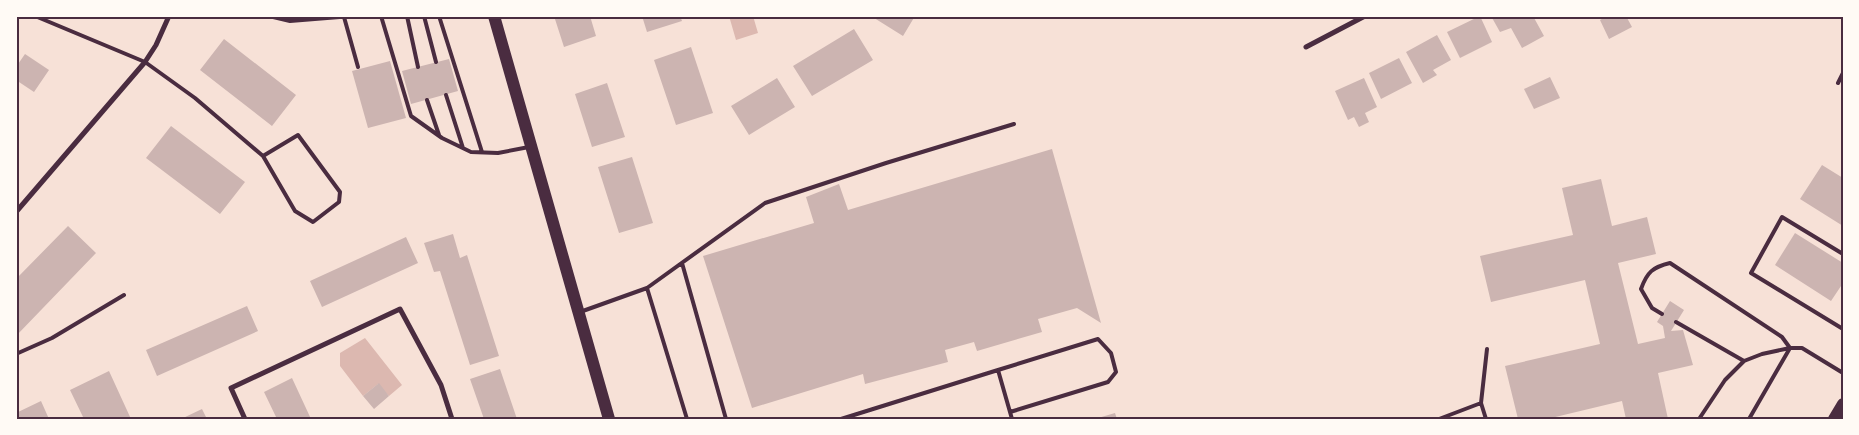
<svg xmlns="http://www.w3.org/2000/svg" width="1859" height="435" viewBox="0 0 1859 435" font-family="Roboto,sans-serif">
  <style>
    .water { fill: #dcb8b0 }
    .building { fill: #ccb4b1 }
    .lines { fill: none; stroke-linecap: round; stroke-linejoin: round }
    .service { stroke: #4a2c40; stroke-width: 4 }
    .minor { stroke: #4a2c40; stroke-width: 5 }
    .primary { stroke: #4a2c40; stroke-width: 12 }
    .neatline { fill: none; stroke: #4a2c40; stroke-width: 2 }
  </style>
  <rect width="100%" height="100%" fill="#f7e1d7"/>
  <!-- water -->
  <path class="water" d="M729,16H753L758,33L736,40Z
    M365,338L402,385L389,396L378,384L363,396L340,366V353Z"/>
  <!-- building -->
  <path class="building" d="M554,16H590L596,36L564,47Z
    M642,16H680L682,21L647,32Z
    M871,16H915L903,36Z
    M1480,16L1492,42L1460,58L1447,32Z
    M1491,16H1533L1544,36L1522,48L1511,28L1500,32Z
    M1607,16H1626L1632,27L1609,39L1600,20Z
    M854,29L873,60L812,96L793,66Z
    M1437,35L1451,60L1433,70L1437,75L1423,83L1406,52Z
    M224,39L296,95L272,126L200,70Z
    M691,47L713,113L676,125L654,60Z
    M25,54L49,70L34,92L16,80V67Z
    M1399,58L1412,83L1381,99L1369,73Z
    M449,59L458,91L411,104L402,71Z
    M390,61L406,118L368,128L352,71Z
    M1550,77L1560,98L1534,109L1524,89Z
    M777,78L795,107L749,135L731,106Z
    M1364,78L1377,107L1365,113L1369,122L1359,127L1354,117L1348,120L1335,91Z
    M607,83L625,137L592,147L575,94Z
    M171,126L245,182L220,214L146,158Z
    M1052,149L1101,323L1077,308L1038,319L1042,332L977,351L974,342L945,350L948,362L865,384L863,374L752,408L703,256L814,223L806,197L839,184L848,210Z
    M632,157L653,223L619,233L598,167Z
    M1822,165L1843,178V226L1800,199Z
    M1601,179L1612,226L1647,217L1656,254L1618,263L1638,344L1665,338L1663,326L1657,322L1670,301L1684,310L1671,331L1683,330L1693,365L1658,373L1668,419H1626L1622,401L1547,419H1518L1505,366L1600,344L1585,280L1491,302L1480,256L1573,235L1562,188Z
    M68,226L96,253L16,336V279Z
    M1795,233L1843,263V283L1831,301L1775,265Z
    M453,234L460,258L467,255L499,356L470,365L440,271L434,272L424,243Z
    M406,237L418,263L322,307L310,281Z
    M247,306L258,331L157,376L146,350Z
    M500,369L517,419H484L470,379Z
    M109,371L131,419H84L70,390Z
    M292,378L311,419H277L264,392Z
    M379,383L389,396L374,409L363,396Z
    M41,401L49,419H16V413Z
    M202,409L207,419H181Z
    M1115,413L1117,419H1098V418Z"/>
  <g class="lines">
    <!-- service -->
    <path class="service" d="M35,16L145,62L195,98L263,156L295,211L313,222L339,202L340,192L298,135L263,156
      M269,16L290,21L352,16
      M381,16L411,116L442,138L471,152L498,153L529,147
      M407,16L418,67
      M424,16L436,62
      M439,16L482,152
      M344,17L358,67
      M1838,83L1843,73
      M446,95L463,148
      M427,100L439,135
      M1843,254L1782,217L1751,273L1843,329
      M682,263L726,419
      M647,288L687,419
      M580,312L647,288L765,203L886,163L1014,124
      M1662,314L1652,308L1641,289C1647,272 1653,267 1670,263L1782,337L1790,348L1749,419
      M1676,322L1744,361
      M16,354L52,338L124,295
      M998,370L1098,339L1111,353L1116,372L1108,382L1010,412
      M1481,403L1487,349
      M841,419L998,370L1012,419
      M1439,419L1481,403L1486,419
      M1699,419L1725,380L1744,361L1762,354L1790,348H1802L1843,373"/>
    <!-- minor -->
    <path class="minor" d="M1306,47L1365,16
      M16,212L145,62L156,45L169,16
      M245,419L231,388L400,309L441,385L452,419"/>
    <!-- primary -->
    <path class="primary" d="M494,16L609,419
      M1834,419L1843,404"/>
  </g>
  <!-- border -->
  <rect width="1859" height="435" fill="none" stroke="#fffaf5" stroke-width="35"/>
  <rect x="18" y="18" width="1824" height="400" class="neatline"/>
</svg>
